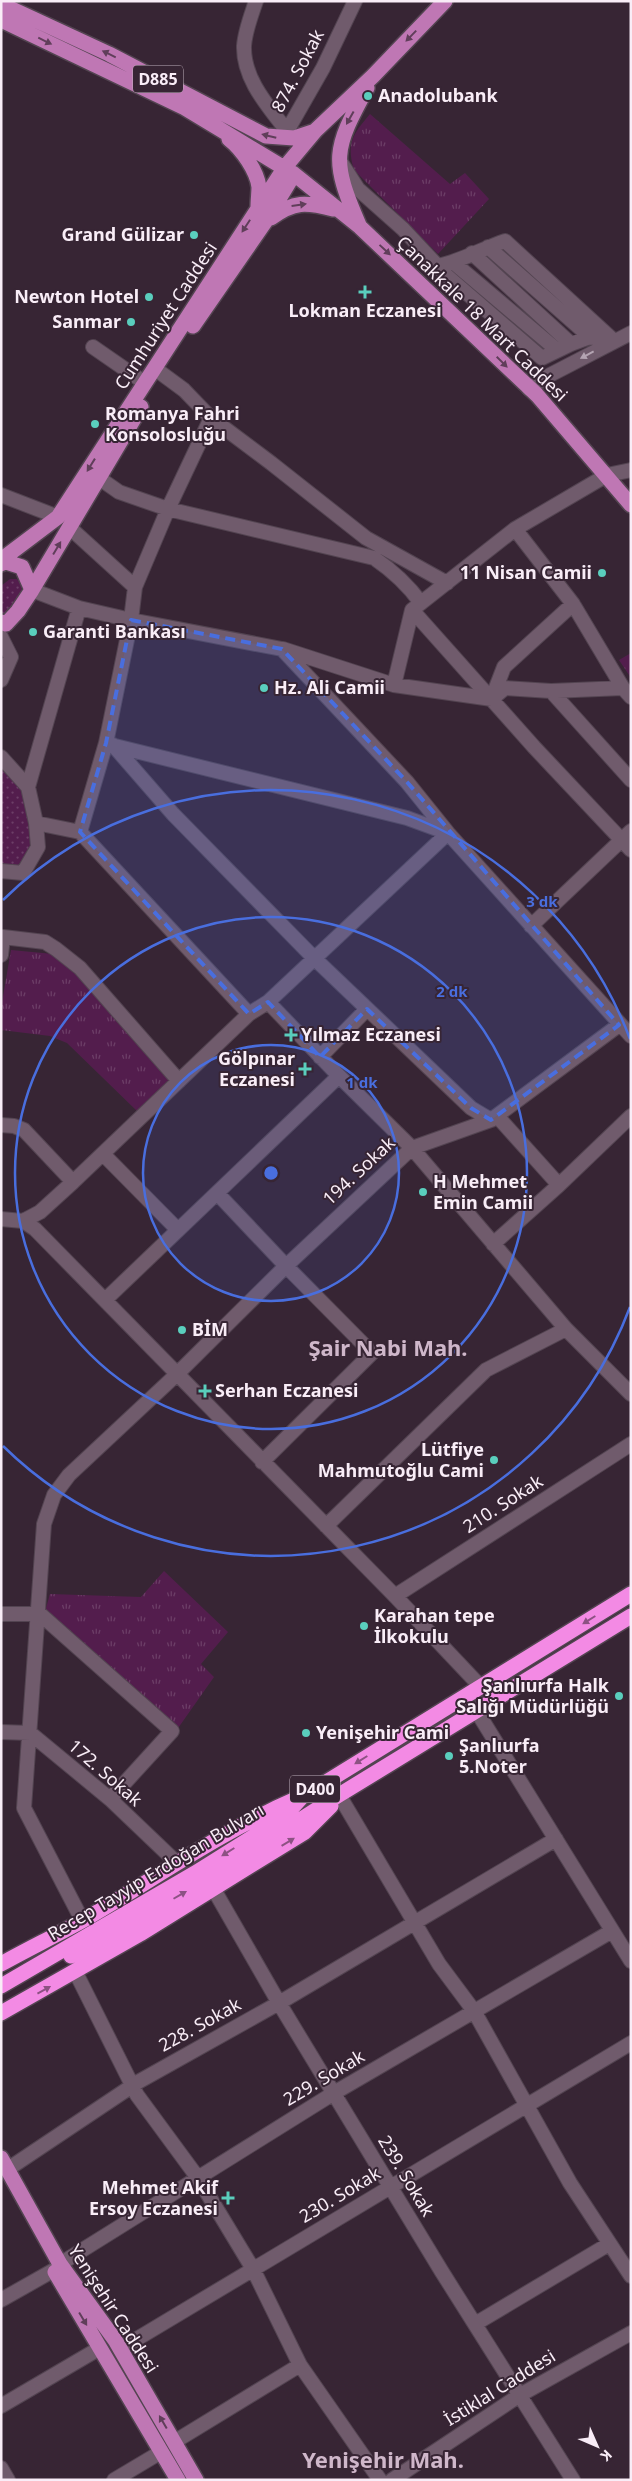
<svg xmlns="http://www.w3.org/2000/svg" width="632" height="2481" viewBox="0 0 632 2481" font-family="'Noto Sans',sans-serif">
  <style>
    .grass { fill: url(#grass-dots) }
    .park { fill: url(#park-tufts) }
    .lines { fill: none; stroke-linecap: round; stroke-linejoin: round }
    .minor-casing { stroke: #534451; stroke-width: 16 }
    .major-casing { stroke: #534451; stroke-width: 18 }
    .highway-casing { stroke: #534451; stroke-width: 18 }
    .minor { stroke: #705b6c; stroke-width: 14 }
    .major { stroke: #bf77b4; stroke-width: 15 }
    .highway { stroke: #f38ae4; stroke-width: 15 }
    .oneway { fill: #603e5a }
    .oneway2 { fill: #b4a4b2 }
    .oneway3 { fill: #8c5283 }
    .marked { fill: #496ede; fill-opacity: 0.2; stroke: #496ede; stroke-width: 4; stroke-dasharray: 10 6; stroke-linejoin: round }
    .ring { fill: none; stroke: #496ede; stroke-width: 2.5 }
    .poi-dot { fill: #5acebd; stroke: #372534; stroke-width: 2 }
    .labels { text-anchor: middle; stroke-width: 4; stroke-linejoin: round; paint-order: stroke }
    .shield { fill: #372534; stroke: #bfb1bc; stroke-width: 1 }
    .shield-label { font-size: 16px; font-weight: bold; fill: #f9edf7 }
    .street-label { font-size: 18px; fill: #f9edf7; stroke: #372534 }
    .poi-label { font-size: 18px; font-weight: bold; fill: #f9edf7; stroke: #372534; text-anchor: start }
    .district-label { font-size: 22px; font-weight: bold; fill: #cfb7ca; stroke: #372534 }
    .centre { fill: #496ede; stroke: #372534; stroke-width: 2.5 }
    .ring-label { font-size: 15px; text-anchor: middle; font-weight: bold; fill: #496ede; stroke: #372534; stroke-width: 4; stroke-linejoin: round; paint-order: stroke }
  </style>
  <defs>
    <pattern id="grass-dots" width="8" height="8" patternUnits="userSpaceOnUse" patternTransform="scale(1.25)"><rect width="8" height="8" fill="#531d4d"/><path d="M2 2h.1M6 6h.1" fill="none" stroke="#6c3e67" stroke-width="1.8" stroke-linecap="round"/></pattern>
    <pattern id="park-tufts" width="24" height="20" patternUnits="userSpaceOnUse" patternTransform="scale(1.25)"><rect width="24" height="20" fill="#531d4d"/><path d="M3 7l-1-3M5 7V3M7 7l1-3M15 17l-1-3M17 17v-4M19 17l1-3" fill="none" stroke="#6c3e67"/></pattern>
  </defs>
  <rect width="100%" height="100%" fill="#372534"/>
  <!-- grass -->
  <path class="grass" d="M10,579H17C29,593 15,611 1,617V586Z
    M1,769L26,793L33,835L29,853L19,866L1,865Z"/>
  <!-- park -->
  <path class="park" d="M370,114L450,184L465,173L489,199L438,254L354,170C346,143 353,134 370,114Z
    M631,653V678L619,660Z
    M11,950L53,954L67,965L112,1012L170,1081L138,1112L67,1043L50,1036L1,1030V1008Z
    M164,1571L228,1632L201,1664L214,1677L176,1731L44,1615L50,1594L141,1597Z"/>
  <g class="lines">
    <!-- minor casing -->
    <g class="minor-casing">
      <path id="minor" d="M256,1C251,16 245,31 244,46C243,79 268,106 287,131L323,68L355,1
        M342,164L358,189L403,229L447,276L542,358L571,344L590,337L614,341
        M488,247L590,337
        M472,253L571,344
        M454,263L557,350
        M438,266C461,261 482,249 505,241L614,341
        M93,347L145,383
        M161,373L184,390L211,418L271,463L366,538L447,583
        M529,389L546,377L631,333
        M99,478L119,492L168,509L374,558C393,571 408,585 421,603
        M1,495L58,517
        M69,527L135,587
        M515,529L573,604L623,688L631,697
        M32,590L79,608L131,620L282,649L407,782L448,833L631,1036
        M412,610L534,747L631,850
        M1,637L11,657L1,680
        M283,649L394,685L492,699L505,688L551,691L631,780
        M394,685L412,610L515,529L607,475L631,470
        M551,691L623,688
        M492,698L504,667L573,604
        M113,745L173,814L314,958L471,1108L491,1120
        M1,757L28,787L36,823L80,832L106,743L131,620L135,587L168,509L211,418
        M28,787L79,608
        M80,832L249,1014
        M1,871L23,873L38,847L36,823
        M531,926L631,831
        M1,955L3,937L45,942L56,949L80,968L179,1081
        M320,1057L367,1009
        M339,1076L412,1148L566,1329L631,1394
        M1,1125L14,1126L24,1130L73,1182
        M103,1154L178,1230
        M559,1185L631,1116
        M1,1219L23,1221L35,1229L395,1596L481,1687
        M23,1221L40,1212L73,1182L249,1014L268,1002L448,833L407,818L115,746
        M493,1244L559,1185L497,1116
        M105,1300L339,1076L268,1002
        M262,1462L372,1353L286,1266L412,1148L491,1120L619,1025
        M326,1526L486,1370L566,1329
        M395,1596L631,1444
        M1,1614H40L172,1731L110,1799
        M476,1710L631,1961
        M1,1732L30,1733L110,1799L176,1862
        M339,1795L439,1964L474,2011L570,2183L631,2276
        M213,1888L279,2003L442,2272L573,2480
        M82,1920L24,1808L44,1524L54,1495L69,1475L176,1375L286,1266L217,1193
        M76,1973L137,2095L198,2178L253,2269L300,2365L380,2480
        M8,2169L138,2082L279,2003L556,1839
        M60,2264L334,2093L612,1931
        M1,2300L54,2270
        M475,2324L609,2244
        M120,2349L631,2043
        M1,2406L100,2348
        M174,2442L300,2365
        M1,2468L8,2480
        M114,2480L161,2452
        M392,2480L520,2395L631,2333"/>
    </g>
    <!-- major casing -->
    <g class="major-casing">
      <path id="major" d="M1,4L109,54L266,136L294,138L315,131
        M1,20L185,108L294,174L360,227L537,395L631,505
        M229,139C242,149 257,171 259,187C259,193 258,200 258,207
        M271,218C294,201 306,202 333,209
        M359,225C331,160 333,150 367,88
        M193,326L265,222L294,174
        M1,560L58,517L285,167L316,130L373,76L445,1
        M1,564L3,561L22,567L32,590
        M1,622L6,624L18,611L32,590L141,407
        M1,2158L60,2264L115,2340L196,2480
        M55,2272L178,2480"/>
    </g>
    <!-- highway casing -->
    <g class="highway-casing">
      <path id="highway" d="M71,1956L206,1880L339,1795L631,1616
        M1,1964C28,1949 55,1936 82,1921C153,1880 220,1832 296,1799
        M1,1986L195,1873L283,1818L302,1797L631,1594
        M1,2013L140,1934L305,1832L331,1806"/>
    </g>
    <!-- minor -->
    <use href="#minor" class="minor"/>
    <!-- major -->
    <use href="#major" class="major"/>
    <!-- highway -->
    <use href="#highway" class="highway"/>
  </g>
  <!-- one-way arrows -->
  <defs><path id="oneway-solid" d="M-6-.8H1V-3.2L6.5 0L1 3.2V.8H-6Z" transform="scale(1.25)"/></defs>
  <g class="oneway">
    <use href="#oneway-solid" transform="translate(411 36) rotate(134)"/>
    <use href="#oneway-solid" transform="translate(45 41) rotate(26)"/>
    <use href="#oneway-solid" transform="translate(109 54) rotate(-154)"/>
    <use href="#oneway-solid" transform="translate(350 118) rotate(119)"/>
    <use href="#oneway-solid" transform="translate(269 136) rotate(-166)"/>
    <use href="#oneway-solid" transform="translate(299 205) rotate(-8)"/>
    <use href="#oneway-solid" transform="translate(246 226) rotate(123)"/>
    <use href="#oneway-solid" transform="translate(385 250) rotate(43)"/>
    <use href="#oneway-solid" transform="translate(502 362) rotate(45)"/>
    <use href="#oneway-solid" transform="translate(91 465) rotate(122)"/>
    <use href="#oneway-solid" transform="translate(57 548) rotate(-59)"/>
    <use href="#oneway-solid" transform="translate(83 2319) rotate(59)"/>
    <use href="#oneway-solid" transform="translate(163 2422) rotate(-120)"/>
  </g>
  <use class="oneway2" href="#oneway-solid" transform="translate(587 355) rotate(152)"/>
  <g class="oneway3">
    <use href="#oneway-solid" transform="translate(589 1620) rotate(148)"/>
    <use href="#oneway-solid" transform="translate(361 1760) rotate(148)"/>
    <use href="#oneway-solid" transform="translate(288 1842) rotate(-31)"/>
    <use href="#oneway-solid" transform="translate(228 1852) rotate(148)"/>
    <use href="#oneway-solid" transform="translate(180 1895) rotate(-30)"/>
    <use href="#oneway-solid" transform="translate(44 1990) rotate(-29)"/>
  </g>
  <!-- marked area -->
  <path class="marked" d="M131,620L282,649L407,782L619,1025L491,1120L471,1108L367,1009L320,1057L268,1002L249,1014L80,832L106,743Z"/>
  <!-- distance rings -->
  <circle cx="271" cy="1173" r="128" fill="#496ede" fill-opacity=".12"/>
  <g class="ring">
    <circle cx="271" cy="1173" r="128"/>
    <circle cx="271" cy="1173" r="256"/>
    <path d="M630 1307A383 383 0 0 1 3 1446M3 900A383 383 0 0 1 630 1039"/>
  </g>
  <!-- markers -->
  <g class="poi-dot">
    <circle cx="368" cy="96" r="5"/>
    <circle cx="194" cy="235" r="5"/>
    <path d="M362.5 284.5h5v5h5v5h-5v5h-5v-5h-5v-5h5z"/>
    <circle cx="149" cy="297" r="5"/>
    <circle cx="131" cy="322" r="5"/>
    <circle cx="95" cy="424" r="5"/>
    <circle cx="602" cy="573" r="5"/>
    <circle cx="33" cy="632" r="5"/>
    <circle cx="264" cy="688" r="5"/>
    <path d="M288.5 1027.5h5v5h5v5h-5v5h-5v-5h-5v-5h5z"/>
    <path d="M302.5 1061.5h5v5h5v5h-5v5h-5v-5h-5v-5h5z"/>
    <circle cx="423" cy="1192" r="5"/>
    <circle cx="182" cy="1330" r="5"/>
    <path d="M202.5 1383.5h5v5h5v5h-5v5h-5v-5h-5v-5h5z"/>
    <circle cx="494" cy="1460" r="5"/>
    <circle cx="364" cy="1626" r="5"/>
    <circle cx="619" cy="1696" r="5"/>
    <circle cx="306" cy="1733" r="5"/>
    <circle cx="449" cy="1756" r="5"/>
    <path d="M225.5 2190.5h5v5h5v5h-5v5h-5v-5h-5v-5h5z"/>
  </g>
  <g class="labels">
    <!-- shield labels -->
    <g class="shield">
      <rect x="133" y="65.5" width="50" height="27" rx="4"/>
      <rect x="290" y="1775.5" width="50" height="27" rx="4"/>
    </g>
    <g class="shield-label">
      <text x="158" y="85">D885</text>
      <text x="315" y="1795">D400</text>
    </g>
    <!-- street labels -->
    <g class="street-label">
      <text transform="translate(298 71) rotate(-62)" y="6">874. Sokak</text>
      <text transform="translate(166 316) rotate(-57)" y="6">Cumhuriyet Caddesi</text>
      <text transform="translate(482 319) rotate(44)" y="6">Çanakkale 18 Mart Caddesi</text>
      <text transform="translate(359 1171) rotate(-43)" y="6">194. Sokak</text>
      <text transform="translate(503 1504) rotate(-33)" y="6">210. Sokak</text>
      <text transform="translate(105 1773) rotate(41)" y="6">172. Sokak</text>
      <text transform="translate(156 1872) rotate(-31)" y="6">Recep Tayyip Erdoğan Bulvarı</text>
      <text transform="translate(200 2025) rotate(-29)" y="6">228. Sokak</text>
      <text transform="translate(324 2078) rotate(-31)" y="6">229. Sokak</text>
      <text transform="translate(406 2176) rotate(59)" y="6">239. Sokak</text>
      <text transform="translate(340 2195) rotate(-31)" y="6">230. Sokak</text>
      <text transform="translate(113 2309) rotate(57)" y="6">Yenişehir Caddesi</text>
      <text transform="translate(500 2388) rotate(-32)" y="6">İstiklal Caddesi</text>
    </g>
    <!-- poi labels -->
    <g class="poi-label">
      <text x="378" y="102">Anadolubank</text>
      <text x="184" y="241" text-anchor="end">Grand Gülizar</text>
      <text x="139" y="303" text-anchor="end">Newton Hotel</text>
      <text x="365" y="317" text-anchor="middle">Lokman Eczanesi</text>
      <text x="121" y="328" text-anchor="end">Sanmar</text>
      <text x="105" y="420">Romanya Fahri<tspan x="105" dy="21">Konsolosluğu</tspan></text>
      <text x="592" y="579" text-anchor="end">11 Nisan Camii</text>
      <text x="43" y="638">Garanti Bankası</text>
      <text x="274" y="694">Hz. Ali Camii</text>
      <text x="301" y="1041">Yılmaz Eczanesi</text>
      <text x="295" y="1065" text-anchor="end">Gölpınar<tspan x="295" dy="21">Eczanesi</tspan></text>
      <text x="433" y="1188">H Mehmet<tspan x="433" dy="21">Emin Camii</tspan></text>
      <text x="192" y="1336">BİM</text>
      <text x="215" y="1397">Serhan Eczanesi</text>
      <text x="484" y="1456" text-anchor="end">Lütfiye<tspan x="484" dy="21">Mahmutoğlu Cami</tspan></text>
      <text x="374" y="1622">Karahan tepe<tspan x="374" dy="21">İlkokulu</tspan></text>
      <text x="609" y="1692" text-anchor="end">Şanlıurfa Halk<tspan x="609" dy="21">Salığı Müdürlüğü</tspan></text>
      <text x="316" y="1739">Yenişehir Cami</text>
      <text x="459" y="1752">Şanlıurfa<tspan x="459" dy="21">5.Noter</tspan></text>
      <text x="218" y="2194" text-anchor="end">Mehmet Akif<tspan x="218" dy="21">Ersoy Eczanesi</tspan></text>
    </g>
    <!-- district labels -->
    <g class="district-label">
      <text x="388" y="1356">Şair Nabi Mah.</text>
      <text x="383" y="2468">Yenişehir Mah.</text>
    </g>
  </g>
  <circle cx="271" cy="1173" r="8" class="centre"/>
  <g class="ring-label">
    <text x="542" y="907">3 dk</text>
    <text x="452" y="997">2 dk</text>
    <text x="362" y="1088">1 dk</text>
  </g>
  <!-- border -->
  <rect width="632" height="2481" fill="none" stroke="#f9edf7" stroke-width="5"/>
  <!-- north arrow -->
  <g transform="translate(597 2446) rotate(135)" stroke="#372534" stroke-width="4" paint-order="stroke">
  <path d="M0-4L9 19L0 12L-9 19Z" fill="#f9edf7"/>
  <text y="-8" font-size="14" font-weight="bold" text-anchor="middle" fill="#f9edf7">K</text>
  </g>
</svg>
